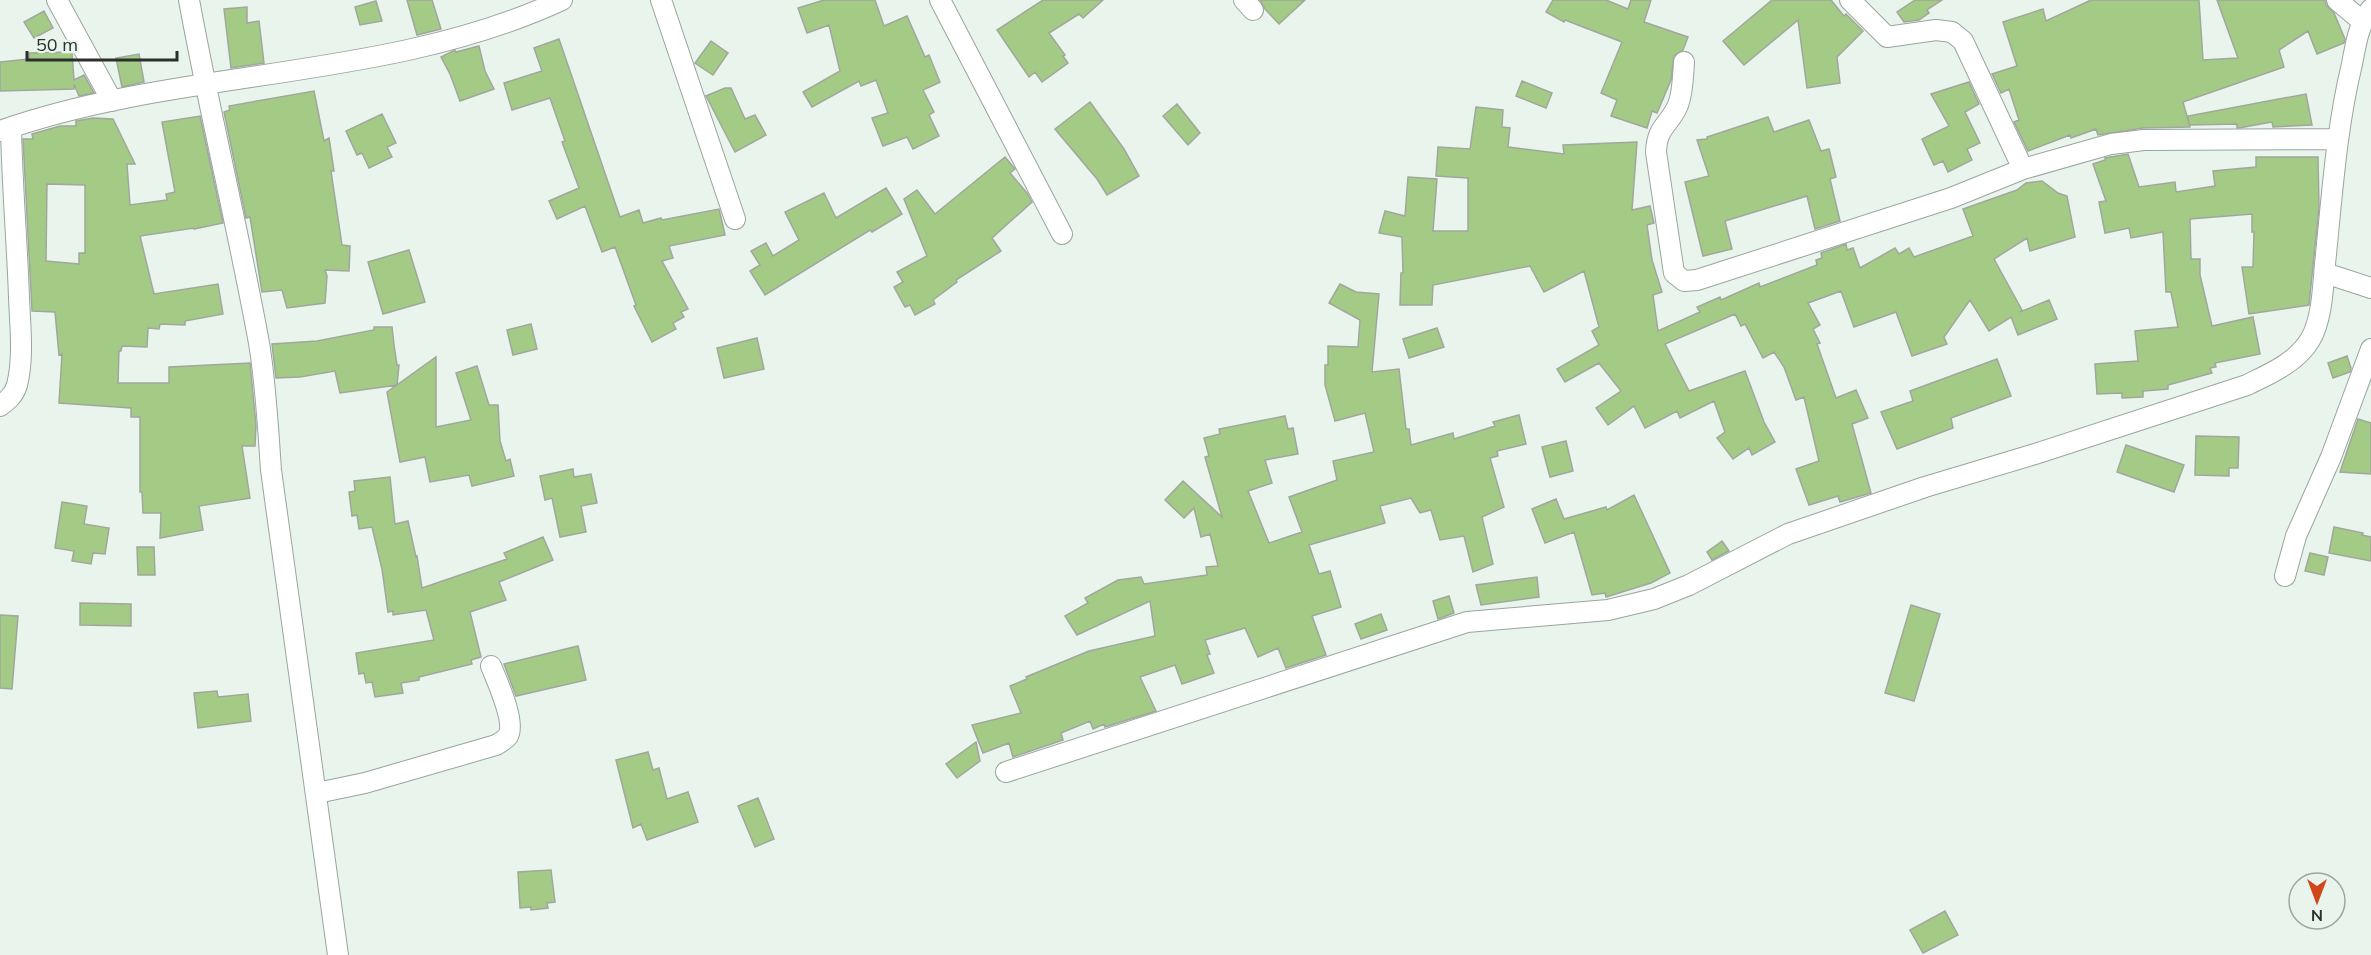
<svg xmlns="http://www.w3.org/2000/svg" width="2371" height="955" viewBox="0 0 2371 955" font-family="Mulish,sans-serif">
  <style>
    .building { fill: #a3cb86; stroke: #a1a79d; stroke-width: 1.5; fill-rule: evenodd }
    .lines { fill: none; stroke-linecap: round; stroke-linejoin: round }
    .street-casing { stroke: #9aa59e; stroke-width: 22 }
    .street { stroke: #fff; stroke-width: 20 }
  </style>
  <rect width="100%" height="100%" fill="#e8f4ec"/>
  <!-- building -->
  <path class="building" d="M407,0H432L441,29L417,35Z
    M824,0H875L884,26L907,16L925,57L929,55L940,82L923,90L934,112L929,115L939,136L913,149L907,137L883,146L872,118L888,113L876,80L861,86L859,81L812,107L803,92L840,71L829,25L807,33L798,8Z
    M1043,0H1103L1083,18L1079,14L1049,33L1065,55L1063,56L1068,63L1042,82L1035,72L1029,77L997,30Z
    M1260,0H1305L1279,24L1265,9Z
    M1553,0H1606L1628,9L1631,0H1651L1644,22L1688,37L1683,50L1674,56L1671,80L1657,113L1652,111L1647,128L1611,116L1617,100L1601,93L1622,42L1565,20L1564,22L1546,12Z
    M1772,0H1831L1844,16L1846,14L1863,31L1837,57L1840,83L1807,88L1798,20L1744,65L1723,41Z
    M1915,0H1942L1927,10L1929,13L1919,20L1904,22L1897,12Z
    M2091,0H2199L2203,60L2238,58L2217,0H2325L2326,5L2334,13L2345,39L2344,43L2317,54L2308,31L2279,50L2284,67L2183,102L2190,127L2143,128L2098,135L2096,129L2071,138L2070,135L2028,151L2014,122L2019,120L2009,89L2001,93L1992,74L2017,66L2003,22L2043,9L2046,21Z
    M376,1L382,21L360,25L355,7Z
    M247,7V23L259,21L264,63L231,68L224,9Z
    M44,11L53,28L34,38L24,22Z
    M559,39L620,217L639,210L643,223L661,218L662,220L719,209L720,213L725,235L669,246L673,258L662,261L688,309L681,312L684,317L673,323L676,329L652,342L634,306L636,305L615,247L602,252L585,206L557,219L549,201L579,188L562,142L565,141L550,98L512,110L504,83L542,71L534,48Z
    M711,41L728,53L713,75L695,63Z
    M479,46L485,71L494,89L460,101L450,74L441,57L455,50L456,52Z
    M72,52L74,80L84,75L94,93L79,96L74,84V89L0,91V62L29,59V53Z
    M139,54L144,82L122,87L116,58Z
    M1522,81L1552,93L1546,108L1516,96Z
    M1969,82L1979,104L1965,112L1980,143L1967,149L1972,160L1948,172L1943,161L1934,165L1922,139L1949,126L1931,94Z
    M725,88H731L745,119L755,115L766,135L735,152L706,96Z
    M314,91L324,141L329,138L334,171H331L342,245L350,246L349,271L325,270L327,276L325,303L287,308L282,290L262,292L250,217L246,218L224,112L230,110L229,106Z
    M2306,94L2312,125L2273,127L2272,122L2239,128H2237V124L2189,125L2188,116Z
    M1090,102L1124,149L1139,176L1107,195L1097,179L1055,129Z
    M1177,104L1200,133L1188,145L1163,116Z
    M1476,107L1503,110L1502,127L1510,128L1508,147L1564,154L1563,145L1637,142L1632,210L1650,206L1654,223L1647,225L1652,260L1662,292L1653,295L1658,331L1700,312L1697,307L1720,297L1721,300L1759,283L1760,287L1817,265L1816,260L1822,258L1821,253L1846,244L1847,250L1853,248L1860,268L1895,248L1899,254L1909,248L1914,257L1973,236L1963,209L2017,190L2026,183L2042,181L2058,193L2067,196L2075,237L2030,251L2027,238L1994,259L2022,310L2020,312L2049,300L2057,319L2018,335L2011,317L1989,331L1970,300L1944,337L1947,344L1912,356L1896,312L1854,327L1841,291L1808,303L1820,325L1813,329L1820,343L1817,344L1836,398L1856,390L1868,418L1852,424L1871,493L1840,502L1838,496L1809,505L1796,469L1819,461L1804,397L1796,400L1784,367L1774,352L1763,358L1745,324L1741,326L1735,314L1665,344L1689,391L1745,371L1764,422L1775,442L1752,455L1749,448L1733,459L1717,438L1725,432L1714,401L1680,418L1677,411L1645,428L1634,406L1608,425L1596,408L1621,391L1599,363L1565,382L1557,369L1599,345L1592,331L1599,327L1584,271L1544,292L1530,266L1433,285L1432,305H1400L1401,273H1403L1402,237L1379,233L1385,211L1405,216L1408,177L1437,179L1433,231H1468V178L1436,176L1438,147L1470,149Z
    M382,114L396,143L387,147L392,157L369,168L362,153L357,155L346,131Z
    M200,116L223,223L194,229V228L140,236L154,294L218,284L223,314L185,321V325L160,324L159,329L148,328L147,347L122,346L121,351H119L118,383H169V367L250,363L256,425L255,446H242L250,498L199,506L203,530L160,538L161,513H143L142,492H140V417H131V408L59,403L62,354L59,355L55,312L32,311L23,139H33L32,134L60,126H76V121L93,118L113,119L135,164H127L130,205L167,200L166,194L175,192L162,122ZM47,184L85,185V253H79V264L46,261Z
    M1768,117L1774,132L1809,120L1821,151L1829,149L1836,177L1830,179L1840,221L1815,229L1807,196L1725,221L1732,249L1703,256L1685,182L1709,176L1697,140L1707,139V137Z
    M2128,154L2139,187L2175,182L2176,192L2215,186L2213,171L2256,167V157H2318L2319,207L2309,305L2249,314L2242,267H2253L2254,232H2252V214L2190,219L2191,259H2200V275L2212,326L2253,317L2260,354L2215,363L2216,367L2210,368L2212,373L2168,385V389L2143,391V397L2122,398V393L2097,394L2095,364L2138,361L2135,331L2178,327L2171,292H2166L2163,232L2131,238L2129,228L2105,233L2099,202L2106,201L2093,164L2105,160V158Z
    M1005,157L1015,169L1010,173L1027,193L1032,202L992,238L1001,251L956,280L957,282L933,300L935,304L915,315L910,305L905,307L894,287L903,282L897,272L927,256L904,199L917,190L935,214Z
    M886,188L902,214L872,232L870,230L765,295L750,271L760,265L751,251L766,243L773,256L799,240L785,212L824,193L836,218Z
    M409,250L425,302L383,314L368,262Z
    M1340,284L1356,292L1379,294L1372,372L1399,369L1406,429H1409L1411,445L1453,433L1454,439L1495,426L1493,422L1519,415L1526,444L1497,451L1498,456L1490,458L1504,507L1482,517L1493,564L1473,572L1464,536L1440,540L1431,510L1420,513L1411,498L1380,506L1385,523L1309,545L1319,574L1330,571L1341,607L1312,616L1326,655L1286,668L1278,648L1258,657L1245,628L1205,640L1210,654L1207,655L1214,673L1182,684L1175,665L1140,677L1156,711L1105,727L1104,724L1093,729L1090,721L1061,733L1063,740L1013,757L1009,743L983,753L972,725L1021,713L1010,686L1027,679L1026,677L1089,651L1155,636L1150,601L1077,635L1065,616L1088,603L1085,598L1118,580L1141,577L1144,584L1207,575L1206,567L1218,566L1210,534L1201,537L1194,508L1184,518L1165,500L1183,481L1222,517L1205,457L1209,456L1204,438L1220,434L1219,429L1285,416L1288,429L1293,428L1298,454L1265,460L1272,483L1248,491L1269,543L1302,532L1289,497L1337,480L1333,461L1374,452L1365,413L1335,421L1325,385V365H1328V346L1358,347L1360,320L1329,303Z
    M531,324L537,349L513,355L507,330Z
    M374,327H392L394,345L397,365H399L397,385L340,393L335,371L300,377L276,378L272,344L317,341L374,330Z
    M1437,328L1444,347L1409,358L1403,339Z
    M757,338L764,369L724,378L717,348Z
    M2347,356L2351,368L2350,372L2333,378L2328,363Z
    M436,357V427L471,420L456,373L477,366L489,405H498L500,441L506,461L510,459L514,476L472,486L469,475L430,482L425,457L400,462L387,392Z
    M1997,359L2011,396L1951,418L1953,428L1897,449L1881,412L1913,401L1910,391Z
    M2358,419L2371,423V474L2340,472Z
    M2196,436L2239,437L2238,468H2229V476L2195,475Z
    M1566,441L1573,471L1550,477L1542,447Z
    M2126,445L2184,465L2174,492L2117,472Z
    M573,469L574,477L591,474L597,503L581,506L586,532L560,537L552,498L545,500L540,476Z
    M390,477L395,524L408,521L416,557L417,556L422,588L507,559L504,553L543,537L553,560L499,582L506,600L470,612L481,657L471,660L472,664L419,677V680L401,683L403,693L375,697L372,682L366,683L364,673L359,674L356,653L434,640L426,610L393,615V611L388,612L382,569L372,527L359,529L357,515L352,516L349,492L355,491L354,481Z
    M1634,495L1670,573L1651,583L1606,597L1605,593L1592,595L1574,532L1545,543L1532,509L1556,499L1564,519L1606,507L1607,510Z
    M62,502L87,506L84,524L109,528L105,554L93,553L91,564L72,561L74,551L55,548Z
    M2334,527L2363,533L2362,535L2371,537V561L2329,553Z
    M1722,541L1729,551L1712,560L1707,552Z
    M137,547H154L155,575H138Z
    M2310,553L2328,557L2324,575L2305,571Z
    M1537,577L1539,597L1481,605L1476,585Z
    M1449,596L1454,613L1438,619L1433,601Z
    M80,603L131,604V626L80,625Z
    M1911,605L1940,614L1914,701L1885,693Z
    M1381,614L1387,630L1361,639L1355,624Z
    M0,615L18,616L12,689L0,688Z
    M578,646L586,680L516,696L504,664Z
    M217,691L218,697L248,694L251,721L198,728L194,693Z
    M976,742L980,761L957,778L946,764Z
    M648,752L653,770L659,768L667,799L688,792L698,822L647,840L641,824L633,828L616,760Z
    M758,798L774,839L755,847L738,806Z
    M551,870L555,902L547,903L548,908L531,910V907L520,908L518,872Z
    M1945,911L1958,935L1923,953L1910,930Z"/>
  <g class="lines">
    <!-- street casing -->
    <g class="street-casing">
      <path id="street" d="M57,0L112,101
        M189,0C210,115 238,228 259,343C266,385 268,428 271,470L338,955
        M661,0L735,219
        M940,0L1062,234
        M1244,0L1253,10
        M1850,0L1887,37L1936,30L1952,32L1963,41L2023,169
        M2337,0L2362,21
        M1684,62C1683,77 1683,92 1678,105C1669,126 1657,126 1656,152L1674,273L1684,281L1697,280L1951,198L2023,169L2111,144L2144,140L2337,139
        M0,131C182,67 385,82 562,0
        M2325,273L2371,288
        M0,406C8,400 14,395 17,385C24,357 20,326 19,297C17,241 12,184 11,127
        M2285,576L2296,536L2331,457L2371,349
        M1006,772L1467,622L1608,610L1654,599L1689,585L1788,534L1925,487L2035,454L2247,385C2269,374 2296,363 2310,340C2322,320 2323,288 2325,264C2332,197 2336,130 2352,64C2356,44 2358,25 2371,9
        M317,793L365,783L496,745C501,742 505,740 508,736C516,722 497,681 491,666"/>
    </g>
    <!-- street -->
    <use href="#street" class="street"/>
  </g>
  <!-- north arrow -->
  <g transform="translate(2317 901) rotate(180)"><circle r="28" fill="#e8f4ec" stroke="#9da6a0" stroke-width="1.5"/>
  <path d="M0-4.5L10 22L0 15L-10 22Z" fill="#d0481a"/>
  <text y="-9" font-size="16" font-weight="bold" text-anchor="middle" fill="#2c302d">N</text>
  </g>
  <!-- scale -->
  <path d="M27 51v9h150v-9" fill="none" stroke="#2c302d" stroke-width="3"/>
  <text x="36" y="51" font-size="18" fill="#2c302d" stroke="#e8f4ec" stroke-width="4.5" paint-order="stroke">50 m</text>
</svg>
